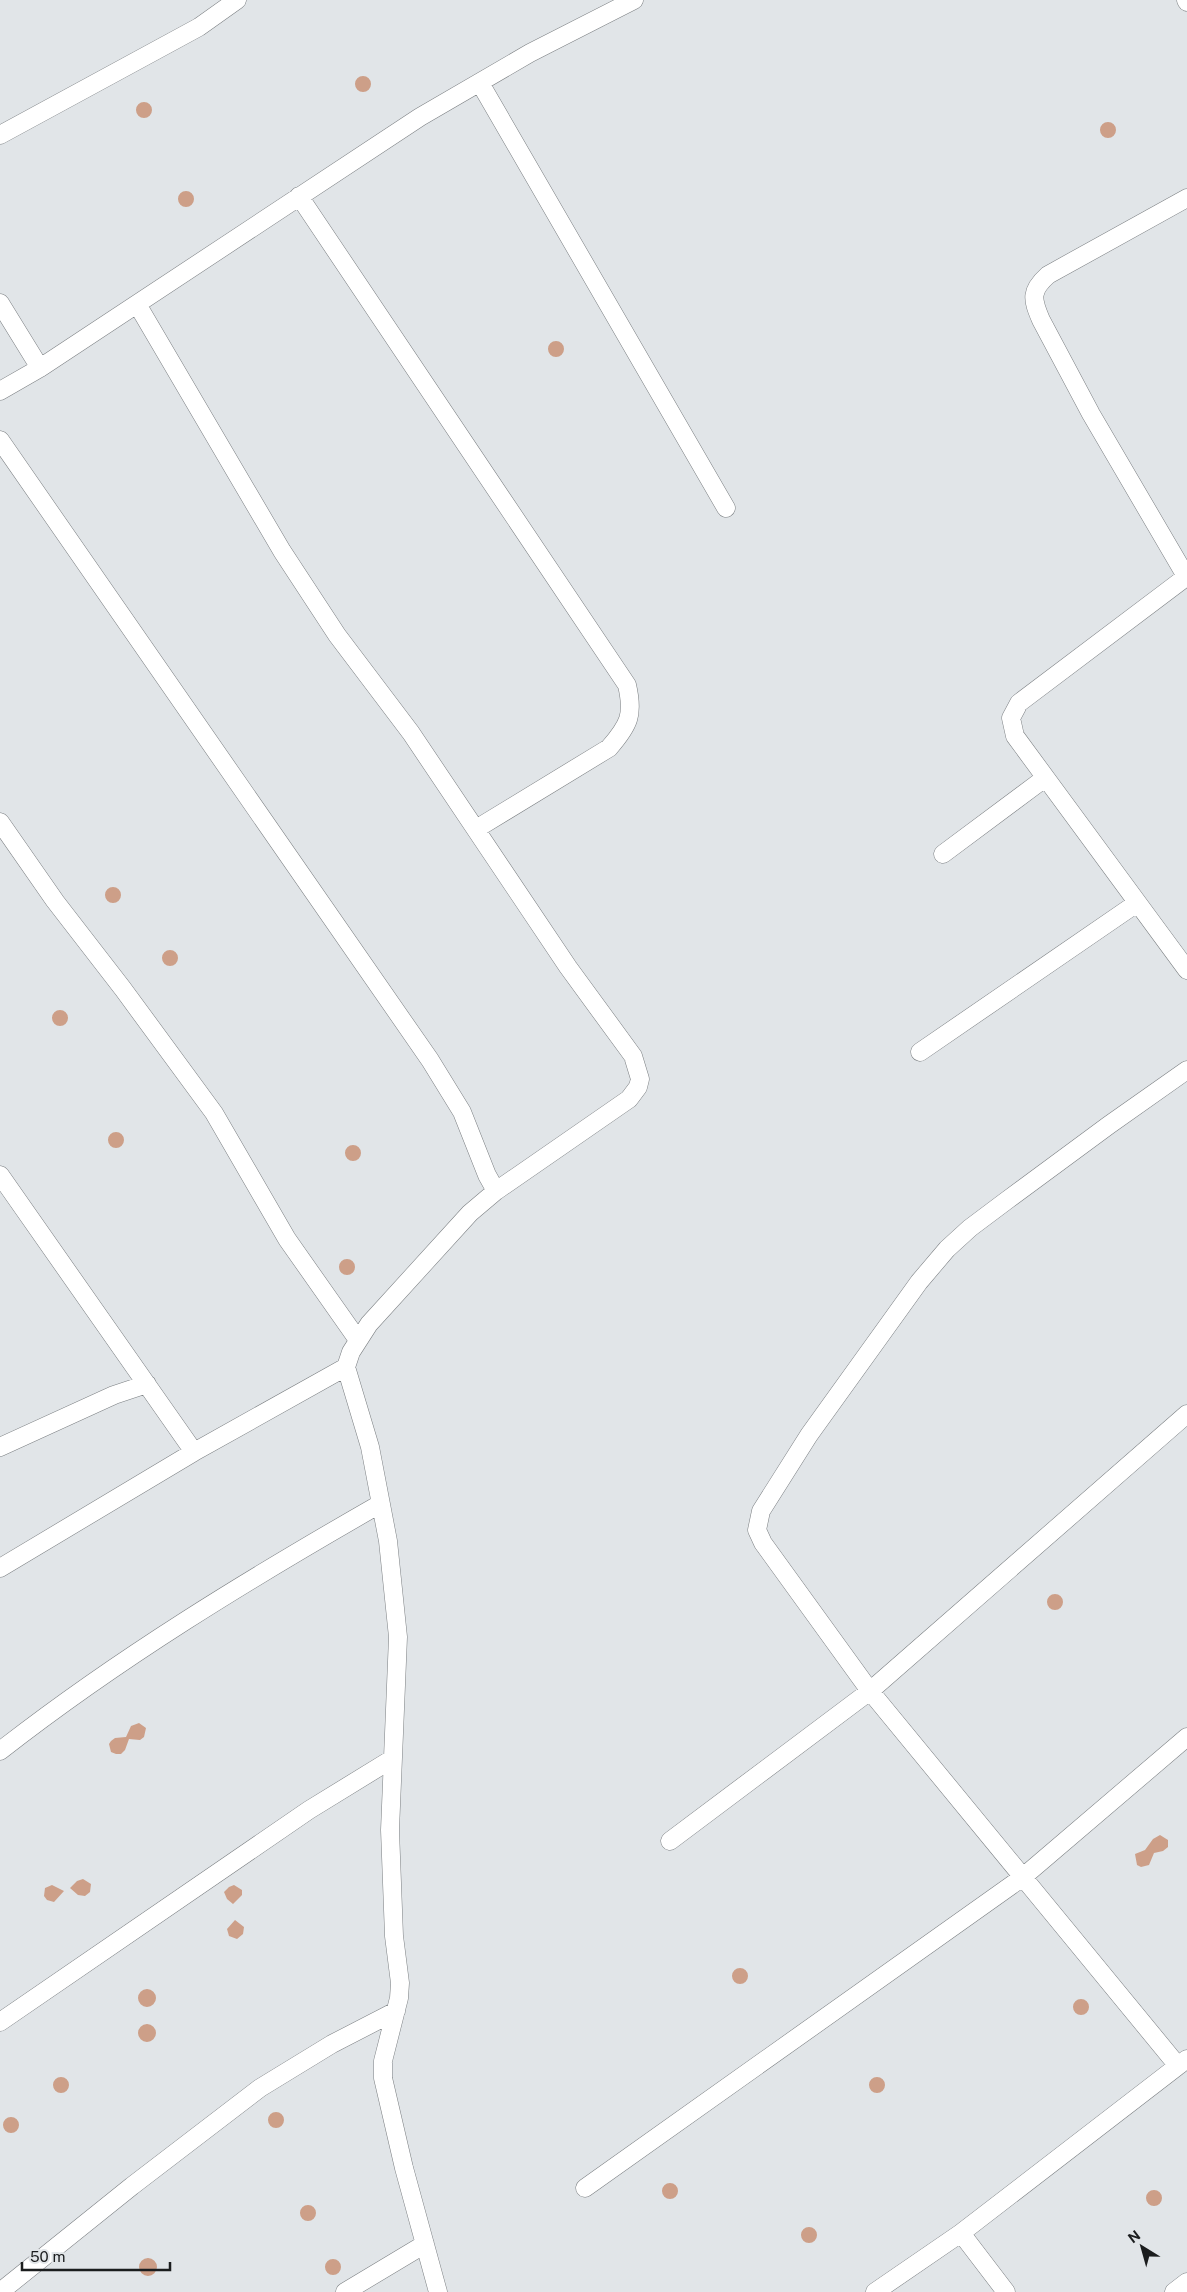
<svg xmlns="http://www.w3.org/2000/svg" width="1187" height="2292" viewBox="0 0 1187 2292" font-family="'Public Sans',sans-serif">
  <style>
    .building { fill: #cd9f88 }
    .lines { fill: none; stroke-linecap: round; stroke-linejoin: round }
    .street-casing { stroke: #7b7f82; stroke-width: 19 }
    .street { stroke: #fff; stroke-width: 18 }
  </style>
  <rect width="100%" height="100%" fill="#e1e5e8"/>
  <!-- building -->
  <path class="building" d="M355 84a8 8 0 1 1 16 0a8 8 0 1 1-16 0Z
    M136 110a8 8 0 1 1 16 0a8 8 0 1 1-16 0Z
    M1100 130a8 8 0 1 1 16 0a8 8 0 1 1-16 0Z
    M178 199a8 8 0 1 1 16 0a8 8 0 1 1-16 0Z
    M548 349a8 8 0 1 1 16 0a8 8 0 1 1-16 0Z
    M105 895a8 8 0 1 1 16 0a8 8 0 1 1-16 0Z
    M162 958a8 8 0 1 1 16 0a8 8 0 1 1-16 0Z
    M52 1018a8 8 0 1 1 16 0a8 8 0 1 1-16 0Z
    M108 1140a8 8 0 1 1 16 0a8 8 0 1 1-16 0Z
    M345 1153a8 8 0 1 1 16 0a8 8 0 1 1-16 0Z
    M339 1267a8 8 0 1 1 16 0a8 8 0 1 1-16 0Z
    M1047 1602a8 8 0 1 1 16 0a8 8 0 1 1-16 0Z
    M139,1723L146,1728L144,1737L140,1740L129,1739L125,1750L121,1754H116L111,1752L109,1744L111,1741L115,1738L126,1737L131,1726Z
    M1160,1835L1168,1840V1847L1163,1851L1154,1853L1149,1865L1141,1867L1137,1865L1135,1854L1145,1850L1153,1839Z
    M83,1879L91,1884L90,1892L85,1896L78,1895L70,1888L77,1881Z
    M52,1885L64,1891L54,1902L47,1900L44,1896L45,1888Z
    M234,1885L242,1890V1895L233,1904L227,1899L224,1892L229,1887Z
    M235,1920L244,1927L243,1934L237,1939L229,1936L227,1929Z
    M732 1976a8 8 0 1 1 16 0a8 8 0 1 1-16 0Z
    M138 1998a9 9 0 1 1 18 0a9 9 0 1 1-18 0Z
    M1073 2007a8 8 0 1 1 16 0a8 8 0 1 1-16 0Z
    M138 2033a9 9 0 1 1 18 0a9 9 0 1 1-18 0Z
    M53 2085a8 8 0 1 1 16 0a8 8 0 1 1-16 0Z
    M869 2085a8 8 0 1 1 16 0a8 8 0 1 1-16 0Z
    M268 2120a8 8 0 1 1 16 0a8 8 0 1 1-16 0Z
    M3 2125a8 8 0 1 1 16 0a8 8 0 1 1-16 0Z
    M662 2191a8 8 0 1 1 16 0a8 8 0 1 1-16 0Z
    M1146 2198a8 8 0 1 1 16 0a8 8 0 1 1-16 0Z
    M300 2213a8 8 0 1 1 16 0a8 8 0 1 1-16 0Z
    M801 2235a8 8 0 1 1 16 0a8 8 0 1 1-16 0Z
    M139 2267a9 9 0 1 1 18 0a9 9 0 1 1-18 0Z
    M325 2267a8 8 0 1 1 16 0a8 8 0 1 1-16 0Z"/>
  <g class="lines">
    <!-- street casing -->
    <g class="street-casing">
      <path id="street" d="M1186,0L1187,2
        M480,83L726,508
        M0,135L199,27L237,0
        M299,196L627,685C634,715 629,725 609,748L476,829
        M1187,198L1048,275C1030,291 1032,299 1041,320L1091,414L1187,578
        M0,303L40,368
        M137,304L282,551L337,635L411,733L568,967L633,1056L640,1079L638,1087L629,1099L496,1191
        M0,391L40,368L420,117L530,53L634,0
        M0,440L430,1060L462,1112L487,1175L496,1191L470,1213L369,1324L351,1352L346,1367L370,1447L388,1541L398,1637L390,1830L394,1936L400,1983L399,1998L383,2061V2078L404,2168L438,2292
        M1186,577L1019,703L1011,718L1015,736L1187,970
        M0,822L55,901L123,989L214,1113L287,1239L358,1340
        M943,854L1045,778
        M920,1052L1137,903
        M0,1175L194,1452
        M0,1447L114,1395L147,1384
        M0,1568L194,1452L346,1367
        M0,1751C119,1658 249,1579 380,1504
        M670,1841L870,1691L1187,1414
        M0,2022L309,1810L392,1759
        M1178,2066L870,1691L763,1543L757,1530L761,1511L809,1435L919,1282L947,1249L970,1228L1006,1201L1109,1125L1187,1070
        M585,2188L1023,1877L1187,1737
        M961,2233L1006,2292
        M0,2292L132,2186L260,2088L332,2044L396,2011
        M345,2292L425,2244
        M875,2292L961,2233L1187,2059
        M1174,2292L1187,2282"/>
    </g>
    <!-- street -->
    <use href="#street" class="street"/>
  </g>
  <!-- north arrow -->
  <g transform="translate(1142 2247) rotate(323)" stroke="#e1e5e8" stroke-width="4" paint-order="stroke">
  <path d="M0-4L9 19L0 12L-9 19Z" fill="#1b1d1e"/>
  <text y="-8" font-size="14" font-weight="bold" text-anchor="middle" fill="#1b1d1e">N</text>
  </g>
  <!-- scale -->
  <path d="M22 2262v8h148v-8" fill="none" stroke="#1b1d1e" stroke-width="2.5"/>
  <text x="30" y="2262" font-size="15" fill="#1b1d1e" stroke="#e1e5e8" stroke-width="4" paint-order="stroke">50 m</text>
</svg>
